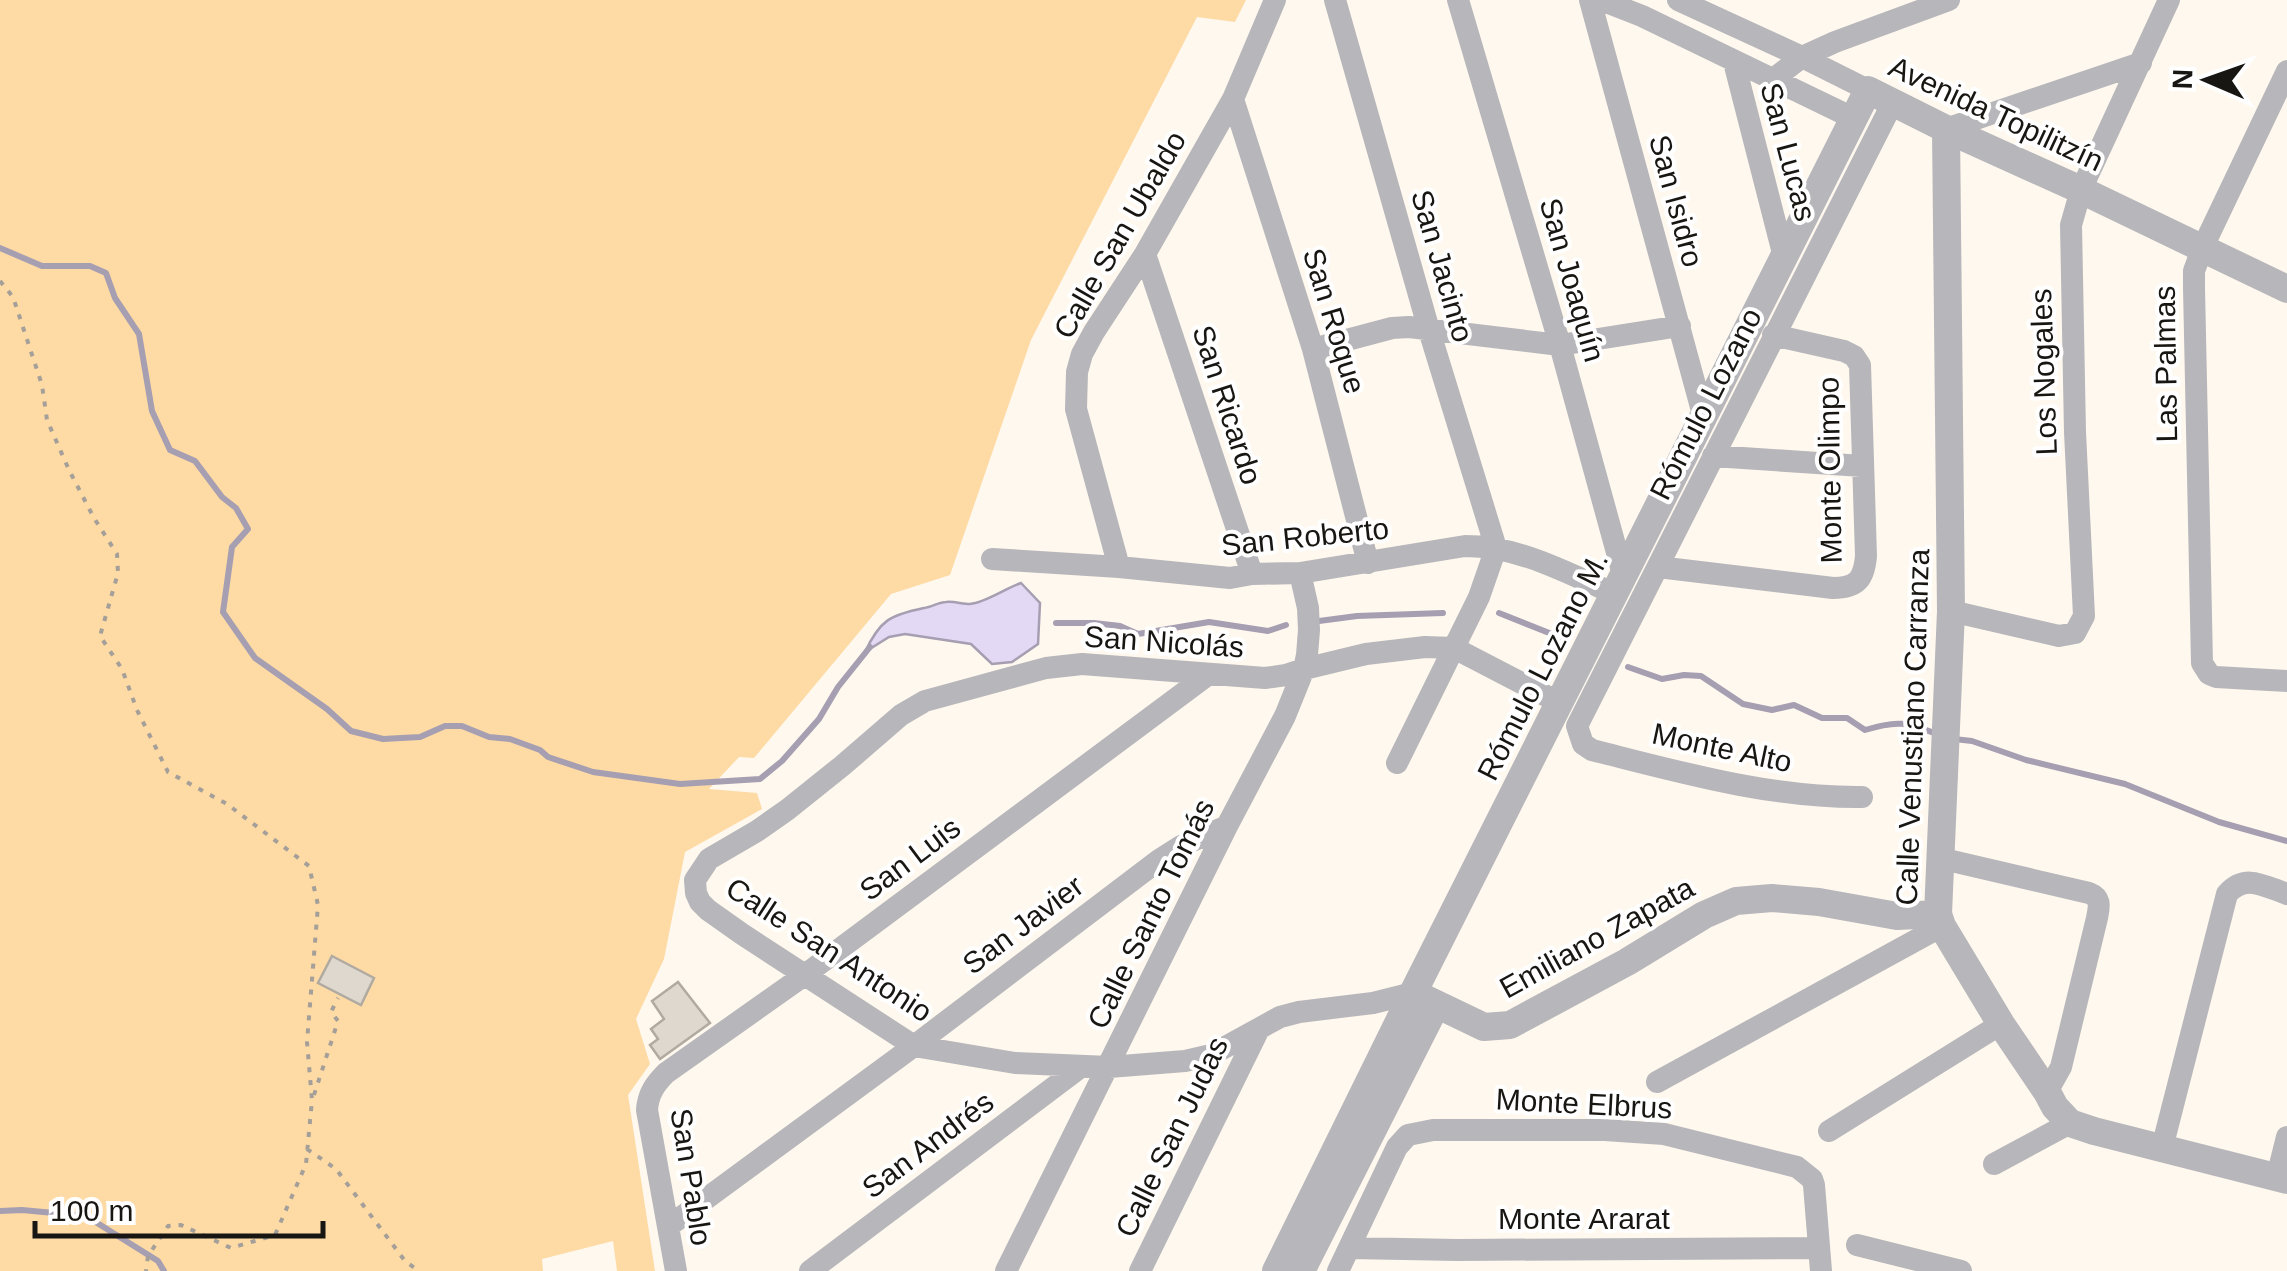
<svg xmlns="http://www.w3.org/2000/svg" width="2287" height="1271" viewBox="0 0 2287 1271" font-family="Arial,sans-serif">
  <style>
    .green { fill: #fedaa5 }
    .water { fill: #e3d9f5; stroke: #a69eb1; stroke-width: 2.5 }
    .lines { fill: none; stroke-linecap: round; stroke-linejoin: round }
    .stream { stroke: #a69eb1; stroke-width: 6 }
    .building { fill: #dfd8cf; stroke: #b0aaa1; stroke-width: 2.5 }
    .path { stroke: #a49f98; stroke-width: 4; stroke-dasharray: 5 8; stroke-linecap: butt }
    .minor { stroke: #b7b6ba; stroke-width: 22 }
    .tertiary { stroke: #b7b6ba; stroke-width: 28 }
    .labels { text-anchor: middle; stroke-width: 8; stroke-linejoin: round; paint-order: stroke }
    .street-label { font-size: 30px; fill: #181612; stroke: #fff }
  </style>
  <rect width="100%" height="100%" fill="#fff8ee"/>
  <!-- green -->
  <path class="green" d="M0,0H1246L1235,22L1197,17L1031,340L950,575L891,594L754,758L739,757L709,789L757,793L762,809L685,852L664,959L636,1019L650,1064L628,1095L655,1271H617L613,1241L542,1259L543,1271H0Z"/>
  <!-- water -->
  <path class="water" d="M1021,583L1040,603L1038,644L1012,662L992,664L971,644L905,634L889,637L865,652C880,620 890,615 924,608C932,607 939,602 946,602C954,601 962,604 970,604C985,603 1006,588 1021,583Z"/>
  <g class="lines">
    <!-- stream -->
    <path class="stream" d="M0,248L42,266H90L106,273L115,298L139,334L152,411L170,450L195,461L222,497L236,508L248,529L232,547L223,612L255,658L327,709L351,731L383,739L420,737L445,726H462L489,737L510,739L540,750L548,757L593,772L680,784L760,779L782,761L819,719L838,687L870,647
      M1499,613L1567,640
      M1319,621L1357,616L1443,613
      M1056,623H1094L1120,626L1138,634L1209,622L1268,631L1286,625
      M1628,667L1662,679L1684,675L1701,676L1743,704L1772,710L1794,705L1822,718H1847L1865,730C1897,720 1906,722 1937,734
      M1954,739L1972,741L2026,760L2125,784L2219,822L2287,841
      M0,1211L22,1210L86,1216L158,1261L164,1271"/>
  </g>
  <!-- building -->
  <path class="building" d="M332,956L374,978L361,1005L318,983Z
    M678,982L710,1023L660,1059L650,1045L658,1039L651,1029L664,1019L652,1001Z"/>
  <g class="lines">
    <!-- path -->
    <path class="path" d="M0,281L13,297L42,385L47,420L69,470L94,518L117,554L118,573L100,636L122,669L137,710L168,772L227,804L309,866L318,905L307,1042L312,1100L306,1164L275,1235L231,1248L181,1225L168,1226L148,1256L146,1271
      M314,1095L338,1021L331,1012L338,998
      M307,1149L336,1169L405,1261L419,1271"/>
    <!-- minor -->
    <path class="minor" d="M1335,0L1429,330L1496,548L1479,597L1397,763
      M1458,0L1560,345L1624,578
      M1590,0L1704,418
      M1601,0L1642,16L1855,119
      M1678,0L1802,57L1868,90
      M1734,62L1784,257
      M2287,71L2202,249L2194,271V288L2202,663L2209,674L2216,677L2287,681
      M1772,80L1802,57L1835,42L1949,0
      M1233,99L1313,349L1368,563
      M1946,129L2141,63
      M1145,254L1252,574
      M1313,349L1392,328L1409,327L1560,345L1680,326
      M1713,456L1862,466
      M992,559L1119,567L1230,578L1252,574L1300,573L1465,546C1519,546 1567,573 1615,594
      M1119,567L1076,409L1077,372L1082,354L1094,332L1145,254L1233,99L1275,0
      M1658,567L1833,588C1857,588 1864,579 1866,556L1860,365L1854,356L1844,351L1773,335
      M1951,611L2059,636L2075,633L2084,616L2075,432L2071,225L2081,190L2169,0
      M1862,797C1770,798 1680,772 1592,750L1583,744L1577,726L1893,102
      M1939,858L2089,893C2102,898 2099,907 2097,918L2061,1067L2047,1092
      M1413,993L1373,1003L1299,1012L1280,1017L1211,1055L1185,1061L1109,1067L1015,1063L914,1046L742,934L708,910L700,902L696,893L695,880L709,859L757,831L787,810L842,766L901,715L925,701L1046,668L1082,664L1265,678L1286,675L1304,669L1366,654L1425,647L1454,648L1560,703
      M1657,1082L1942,926
      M1829,1131L2001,1024
      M2162,1148L2227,894C2245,873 2264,886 2287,894
      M1994,1164L2070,1123
      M2277,1177L2287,1137
      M669,1226L914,1046L1159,860L1181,846L1227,826
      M1857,1245L1961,1271
      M1350,1248L1457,1250L1819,1248
      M676,1271L647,1110C648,1094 655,1084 666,1073L806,974L1209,674
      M810,1271L1082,1066
      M1006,1271L1227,826L1285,716L1304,669L1307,655L1309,630L1308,608L1300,573
      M1140,1271L1259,1029
      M1338,1271L1397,1147L1408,1135L1433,1130H1605L1664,1134L1797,1167L1812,1179L1814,1185L1821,1271"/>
    <!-- tertiary -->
    <path class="tertiary" d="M1946,129L1951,611L1938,914L1942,926L2001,1024L2047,1092L2055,1107L2070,1123L2094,1131L2287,1180
      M1413,993L1484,1027L1510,1025L1627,962L1704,915L1736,901L1772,898L1819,902L1897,916L1938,914
      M1276,1271L1413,993L1868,90L1946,129L2081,190L2287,289
      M1301,1271L1436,1005"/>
  </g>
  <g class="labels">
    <!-- street labels -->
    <g class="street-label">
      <text transform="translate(1996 114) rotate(25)" y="10">Avenida Topilitzín</text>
      <text transform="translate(1788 152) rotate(75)" y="10">San Lucas</text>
      <text transform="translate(1676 201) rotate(75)" y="10">San Isidro</text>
      <text transform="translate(1120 235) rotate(-60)" y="10">Calle San Ubaldo</text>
      <text transform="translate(1442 266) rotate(74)" y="10">San Jacinto</text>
      <text transform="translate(1572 280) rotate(74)" y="10">San Joaquín</text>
      <text transform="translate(1334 321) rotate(73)" y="10">San Roque</text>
      <text transform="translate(2166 364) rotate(-91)" y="10">Las Palmas</text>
      <text transform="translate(2044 372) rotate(-92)" y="10">Los Nogales</text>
      <text transform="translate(1706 404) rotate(-63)" y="10">Rómulo Lozano</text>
      <text transform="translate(1227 405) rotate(72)" y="10">San Ricardo</text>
      <text transform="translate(1830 470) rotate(-91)" y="10">Monte Olimpo</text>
      <text transform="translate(1305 537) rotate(-6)" y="10">San Roberto</text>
      <text transform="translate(1164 642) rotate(4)" y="10">San Nicolás</text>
      <text transform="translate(1543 666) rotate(-63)" y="10">Rómulo Lozano M.</text>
      <text transform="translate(1913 727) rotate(-88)" y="10">Calle Venustiano Carranza</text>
      <text transform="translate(1722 748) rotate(12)" y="10">Monte Alto</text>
      <text transform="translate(910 859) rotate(-37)" y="10">San Luis</text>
      <text transform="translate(1151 914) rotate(-64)" y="10">Calle Santo Tomás</text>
      <text transform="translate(1023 925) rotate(-37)" y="10">San Javier</text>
      <text transform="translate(1597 938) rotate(-29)" y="10">Emiliano Zapata</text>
      <text transform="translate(829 950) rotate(33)" y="10">Calle San Antonio</text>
      <text transform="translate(1584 1104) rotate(3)" y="10">Monte Elbrus</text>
      <text transform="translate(1172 1137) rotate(-64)" y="10">Calle San Judas</text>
      <text transform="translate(928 1145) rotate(-37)" y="10">San Andrés</text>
      <text transform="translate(691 1177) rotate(81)" y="10">San Pablo</text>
      <text x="1584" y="1229">Monte Ararat</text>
    </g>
  </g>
  <!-- north arrow -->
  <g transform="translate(2207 80) rotate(272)" stroke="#ffffff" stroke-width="8" paint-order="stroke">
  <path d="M0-8L18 38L0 25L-18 38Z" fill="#181612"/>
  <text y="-15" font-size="28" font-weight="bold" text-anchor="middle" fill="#181612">N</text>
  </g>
  <!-- scale -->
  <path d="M35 1221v15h288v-15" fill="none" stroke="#181612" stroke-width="5"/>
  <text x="50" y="1221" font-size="30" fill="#181612" stroke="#ffffff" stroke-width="8" paint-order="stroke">100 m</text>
</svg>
